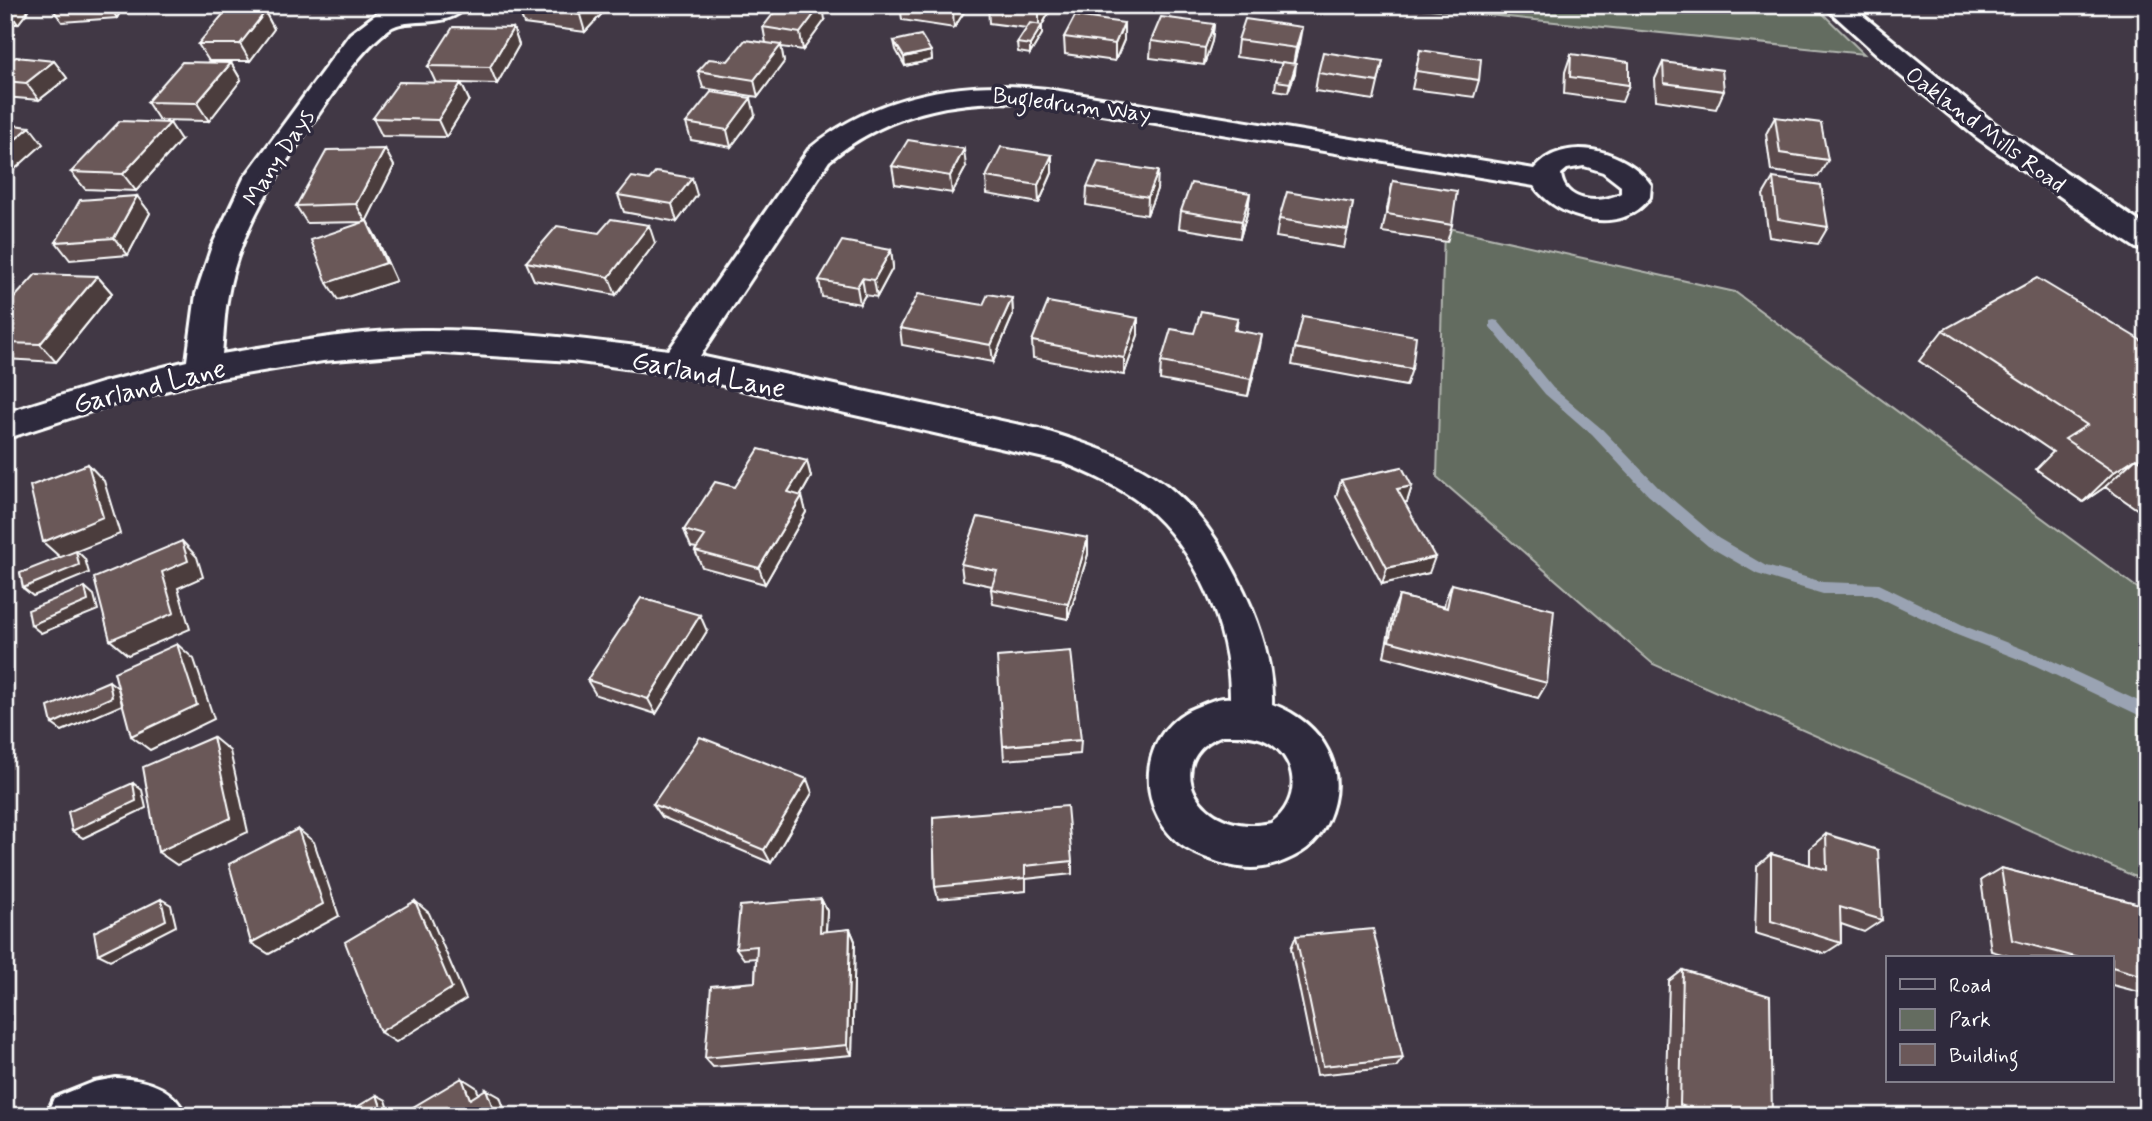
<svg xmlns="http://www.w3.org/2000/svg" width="2152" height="1121" viewBox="0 0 2152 1121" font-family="Mynerve,sans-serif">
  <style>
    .green { fill: #646c60; stroke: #b2b6b0; stroke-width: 2 }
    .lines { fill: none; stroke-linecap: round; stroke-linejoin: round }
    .stream { fill: #9aa3b3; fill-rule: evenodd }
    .minor-casing { stroke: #fff; stroke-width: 6 }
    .minor { fill: #2f2a3d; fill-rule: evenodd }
    .wall { fill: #5c4c4d; stroke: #fff; stroke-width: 2 }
    .shaded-wall { fill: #4b3e3e; stroke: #fff; stroke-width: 2 }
    .building { fill: #6b5859; stroke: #fff; stroke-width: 2 }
    .labels { text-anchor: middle; stroke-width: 7; stroke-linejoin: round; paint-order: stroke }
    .far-street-label { font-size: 23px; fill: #fff; stroke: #2f2a3d }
    .street-label { font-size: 28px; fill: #fff; stroke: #2f2a3d }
  </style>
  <rect width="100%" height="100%" fill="#413845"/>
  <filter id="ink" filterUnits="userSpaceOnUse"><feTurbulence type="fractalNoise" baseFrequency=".0143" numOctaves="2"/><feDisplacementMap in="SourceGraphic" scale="14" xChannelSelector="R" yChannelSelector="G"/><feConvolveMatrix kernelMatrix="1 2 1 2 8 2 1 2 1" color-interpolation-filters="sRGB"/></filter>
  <g filter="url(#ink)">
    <!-- green -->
    <path class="green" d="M1392,5H1814L1864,54L1391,5Z
      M1444,227L1735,292L2147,595V882L1653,664L1437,477Z"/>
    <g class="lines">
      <!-- stream -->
      <path class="stream" d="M1494,320L1498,321L1553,388L1602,429L1658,487L1718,538L1766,566L1823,582L1879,584L1967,627L2046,658L2147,705V719L2036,666L1957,635L1872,594H1823L1757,574L1708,546L1648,495L1592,435L1545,394L1490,327V321Z"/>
      <!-- minor casing -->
      <g class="minor-casing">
        <path id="minor" d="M374,5H400L409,10L467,5C449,31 408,15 389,29C361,50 344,78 324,106C284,164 240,224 228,295C224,315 224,335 222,354C290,343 360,329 429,330C509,330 590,340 669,350L809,149C875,94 964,79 1047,89L1534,169C1564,133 1627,150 1651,185L1650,197C1623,237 1558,220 1534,186L1047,105C969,96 891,109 829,161L700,356L1039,429C1146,461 1195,487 1244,591C1261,627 1273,664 1272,704C1323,723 1351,769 1327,822C1317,845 1299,856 1276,864C1255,871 1233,868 1213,860C1202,856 1190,852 1180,844C1132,805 1140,727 1199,706C1209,702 1219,697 1230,698C1231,629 1197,549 1143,505C1119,486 1091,474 1062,462L678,375L572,361L428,352L323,361L203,381L107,406L5,439V413L101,383L187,361L196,294L212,246L244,178L350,34L379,12ZM1584,166L1603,172L1621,186V193C1601,205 1564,203 1561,174L1567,169ZM1223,735C1235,735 1250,734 1262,739C1299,754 1303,801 1271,823C1198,839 1158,759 1223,735Z
          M1823,5H1850L1995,124L2147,227V251L2136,248L2095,221L1975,136L1900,75Z
          M116,1078C146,1079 174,1087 186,1116H46L54,1098L94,1082Z"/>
      </g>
      <!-- minor -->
      <use href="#minor" class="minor"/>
    </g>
    <!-- wall -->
    <path class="wall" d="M5,5H23L28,11L18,24H5Z
      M50,5H124L117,18L62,22Z
      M252,5H293L292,7L252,6Z
      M610,5L585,32L524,24L517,7Z
      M900,5H966V9L954,28L902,20Z
      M988,5L1049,13L1042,25V34L1030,54L1018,52L1017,43L1027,28L989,23Z
      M265,12L274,29L250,61H209L198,44Z
      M825,20L803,50L781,47L784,62L758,97L703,88L698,71L728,61L766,43L763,27Z
      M1124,23V40L1115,61L1065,54L1064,37Z
      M1214,24L1212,41L1204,65L1150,58L1151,41Z
      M513,28L519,45L497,84L461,83L469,100L446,137L382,136L373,118L436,83L428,66Z
      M1238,40L1299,44L1294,64L1295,73L1288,92L1275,90L1276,81L1282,63L1236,57Z
      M894,41L931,51L932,60L905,66L896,50Z
      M1420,50L1479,80L1474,97L1412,89Z
      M1571,54L1629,85L1622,102L1564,94L1565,72Z
      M54,61L67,78L39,100L5,97V64Z
      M1383,61L1374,100L1315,91L1318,73Z
      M1663,62L1724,91L1716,109L1656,100L1655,79Z
      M231,63L241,80L209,121L159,120L147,102Z
      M755,115L731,147L691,140L686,123Z
      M1775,117L1828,160L1818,177L1771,171L1766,134Z
      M181,140L136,191L85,189L71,172Z
      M385,149L394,166L366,221L377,239L396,281L338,300L365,222L307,223L296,206Z
      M892,166L966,167L952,193L895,184Z
      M1052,173L1039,203L987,194L986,177Z
      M1773,178L1828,227L1818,244L1769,237L1763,195Z
      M649,180L697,195L677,222L624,212L618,195Z
      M1393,181L1452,225L1447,242L1382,232Z
      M1087,187L1157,189L1147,215L1086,205Z
      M1250,193L1248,210L1240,238L1179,228L1181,211Z
      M137,196L150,213L128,255L70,260L56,242Z
      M1353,203L1344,248L1276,237L1279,219Z
      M655,243L616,295L534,280L526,262Z
      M891,250L893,267L877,297L865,295L860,304L822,297L819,280Z
      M97,276L112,293L56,362L5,359V308Z
      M1012,298L1013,315L993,362L902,345L900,328Z
      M1238,318L1236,331L1259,352L1248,396L1160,380L1161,362L1194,333Z
      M1943,330L2147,344V516L2105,487L2083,502L2036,469L2053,452L1919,361Z
      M1138,335L1124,375L1033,358L1032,341Z
      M1295,348L1412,369L1406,386L1292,365Z
      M807,461L811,477L801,495L806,512L765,584L702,567L695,551L697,548L691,547L684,530L735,487Z
      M1341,480L1412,486L1407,502L1404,503L1429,573L1382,584L1336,497Z
      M1088,538V554L1068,619L993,604L991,589L992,586L963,580L961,564Z
      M1452,584L1547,683L1538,698L1384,656L1393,611L1399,596L1444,607L1445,600Z
      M707,631L656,714L596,695L587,680Z
      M1081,740L1080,754L1004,760L1003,746Z
      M812,793L771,863L662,817L653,804Z
      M933,817L1072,861V874L1026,879V891L938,899L935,887Z
      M1826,834L1882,920L1864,932L1841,924V943L1824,954L1755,933L1757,866L1771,854L1810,865V848Z
      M2001,868L2147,906V994L2112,985V958H2016L1991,951L1981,880Z
      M821,899L827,911L826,932L850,929L855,941L852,1055L713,1067L705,1058L755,982L756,958L744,959L736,948Z
      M1296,936L1403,1058L1396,1067L1317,1075L1291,948Z
      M1683,970L1772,1116H1671L1665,1114L1669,981Z"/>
    <!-- shaded-wall -->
    <path class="shaded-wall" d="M6,5H23L28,11L18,24L5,6Z
      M109,5H124L117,18Z
      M589,5H610L585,32L580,15Z
      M821,5H823L825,20L803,50L800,33Z
      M957,5H966V9L954,28L953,11Z
      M1043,5H1048L1049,13L1039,30V13Z
      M265,12L274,29L250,61L240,44Z
      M1124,23V40L1115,61V44Z
      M1214,24L1212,41L1204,65L1205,48Z
      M1042,25V34L1030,54V45Z
      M1302,27L1299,44L1293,65L1296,48Z
      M513,28L519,45L497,84L490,67Z
      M781,45L784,62L758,97L754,80Z
      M931,51L932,60L905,66L904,57Z
      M54,61L67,78L39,100L26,83Z
      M231,63L241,80L209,121L197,103Z
      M1296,64L1295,73L1288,92L1290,83Z
      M461,83L469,100L446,137L438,120Z
      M751,98L755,115L731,147L727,130Z
      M170,123L181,140L136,191L123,174Z
      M30,127L43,144L5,178V148Z
      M385,149L394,166L366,222L356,204Z
      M964,149L966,167L952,193L950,176Z
      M1052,155V173L1039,203L1038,185Z
      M1158,171L1157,189L1147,215L1148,197Z
      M692,178L697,195L677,222L672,204Z
      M1250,193L1248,210L1240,238L1242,221Z
      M137,196L150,213L128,255L114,238Z
      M367,221L377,239L396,281L338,300L327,283Z
      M649,225L655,243L616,295L609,277Z
      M891,250L893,267L877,297L874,280Z
      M97,276L112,293L56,362L40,344Z
      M862,278L865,295L860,304L857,287Z
      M1012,298L1013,315L993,362L991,345Z
      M1138,318V335L1124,375V358Z
      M1262,335L1259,352L1248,396L1251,379Z
      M2136,458L2105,487L2083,502L2114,472Z
      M807,461L811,477L793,509L788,492Z
      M88,464L104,481L120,534L77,551L85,559L89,573L33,596L23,588L61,558L43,542Z
      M1412,486L1407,502L1391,506L1397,489Z
      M802,496L806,512L765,584L759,568Z
      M1088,538V554L1068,619V604Z
      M182,541L197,557L203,577L178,588L190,629L128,655L110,640L162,572Z
      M1435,557L1429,573L1382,584L1387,568Z
      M85,587L94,595L98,610L41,633L31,625Z
      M700,615L707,631L656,714L648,699Z
      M177,644L194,659L214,719L150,750L131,736Z
      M109,681L118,688L122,705L62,731L52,724Z
      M213,737L230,751L248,832L177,865L158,852Z
      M807,779L812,793L771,863L764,850Z
      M133,783L142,790L146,808L83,838L72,831Z
      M298,829L314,842L339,916L269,954L251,943Z
      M161,899L171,905L176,926L110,960L98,954Z
      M821,899L827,911L825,944L820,932Z
      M415,901L429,913L466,999L396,1042L380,1032Z
      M850,929L855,941L852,1055L847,1045Z
      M462,1078L476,1087L484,1107L470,1099Z
      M486,1089L500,1097L507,1116H496Z
      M377,1095L386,1100L391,1116H384Z"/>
    <!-- building -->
    <path class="building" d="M519,5H589L580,15L517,7Z
      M780,5H821L800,33L763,27Z
      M914,5H957L953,11Z
      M988,5H1043L1039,13Z
      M225,12H265L240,44H198Z
      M1075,16L1124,23L1115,44L1064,37Z
      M1161,17L1214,24L1205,48L1151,41Z
      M1245,19L1302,27L1296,48L1238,40Z
      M1030,23L1042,25L1030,45L1017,43Z
      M453,27L513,28L490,67L428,66Z
      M921,35L931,51L904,57L894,41Z
      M745,40L781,45L754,80L698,71L709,59L728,61Z
      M1420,50L1481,59L1479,80L1416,71Z
      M1323,52L1383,61L1378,82L1318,73Z
      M1571,54L1629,62V85L1570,77Z
      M16,57L54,61L26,83L5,81V64Z
      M182,62L231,63L197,103L147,102Z
      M1282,62L1296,64L1290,83L1276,81Z
      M1663,62L1722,70L1724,91L1664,83Z
      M399,82L461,83L438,120L373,118Z
      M711,92L751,98L727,130L686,123Z
      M1775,117L1821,123L1828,160L1780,153Z
      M120,121L170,123L123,174L71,172Z
      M5,124L30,127L5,148Z
      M908,140L964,149L950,176L892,166Z
      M1001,147L1052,155L1038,185L986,177Z
      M385,149L356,204L296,206L327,150Z
      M1098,162L1158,171L1148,197L1087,187Z
      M656,172L692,178L672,204L618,195L632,177L649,180Z
      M1773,178L1821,185L1828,227L1778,219Z
      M1393,181L1457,191L1452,225L1387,214Z
      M1191,183L1250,193L1242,221L1181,211Z
      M1287,192L1353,203L1348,230L1279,219Z
      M137,196L114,238L56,242L80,200Z
      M611,219L649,225L609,277L526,262L557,226L599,233Z
      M367,221L386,263L327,283L311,240Z
      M842,241L891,250L874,280L862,278L857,287L819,280Z
      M36,274L97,276L40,344L5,343V308Z
      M2037,278L2147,344V465L2136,458L2114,472L2065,439L2087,425L1943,330Z
      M918,294L983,305L988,294L1012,298L991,345L900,328Z
      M1048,302L1138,318L1124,358L1032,341Z
      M1201,311L1238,318L1234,330L1262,335L1251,379L1161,362L1171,329L1194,333Z
      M1303,316L1416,336L1412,369L1295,348Z
      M759,449L807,461L788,492L802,496L759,568L695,551L705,536L684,530L715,482L735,487Z
      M88,464L103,517L43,542L30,486Z
      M1402,467L1412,486L1397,489L1435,557L1387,568L1341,480Z
      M978,517L1088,538L1068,604L991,589L997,571L961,564Z
      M182,541L188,561L162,572L174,613L110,640L94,578Z
      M76,551L79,565L23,588L20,573Z
      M1452,584L1554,610L1547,683L1389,641L1399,596L1447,608Z
      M85,587L88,601L31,625L28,610Z
      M641,598L700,615L648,699L587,680Z
      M177,644L197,705L131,736L114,672Z
      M1071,651L1081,740L1003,746L997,657Z
      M109,681L112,697L52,724L48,707Z
      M213,737L231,818L158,852L143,767Z
      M700,737L807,779L764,850L653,804Z
      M133,783L136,801L72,831L68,812Z
      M1067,806L1072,861L1025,866V878L935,887L933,817Z
      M298,829L323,904L251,943L229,864Z
      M1826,834L1878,850L1882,920L1840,907L1841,943L1771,921V854L1827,870Z
      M2001,868L2147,906V977L2112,967V958H2079L2012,940Z
      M161,899L166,920L98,954L94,932Z
      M821,899L820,932L850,929L847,1045L705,1058L711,986L755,982L757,946L736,948L740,906Z
      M415,901L452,988L380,1032L345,942Z
      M1373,929L1403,1058L1323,1066L1296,936Z
      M1683,970L1770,996L1772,1116H1712L1680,1105Z
      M462,1078L470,1099L486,1089L496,1116H398Z
      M377,1095L384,1116H342Z"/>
  </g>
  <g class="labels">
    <!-- far-street labels -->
    <g class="far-street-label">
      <text transform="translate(1072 104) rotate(7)" y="8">Bugledrum Way</text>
      <text transform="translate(1986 129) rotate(37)" y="8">Oakland Mills Road</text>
      <text transform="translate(278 157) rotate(-57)" y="8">Many Days</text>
    </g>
    <!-- street labels -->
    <g class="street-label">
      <text transform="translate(709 373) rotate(11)" y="10">Garland Lane</text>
      <text transform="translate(149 385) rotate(-14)" y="10">Garland Lane</text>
    </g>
  </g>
  <!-- margin -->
  <rect width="2152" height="1121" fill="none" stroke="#2f2a3d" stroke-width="28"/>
  <rect x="14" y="14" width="2124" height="1093" fill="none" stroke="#fff" stroke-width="2.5" filter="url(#ink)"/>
  <!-- legend -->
  <rect x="1886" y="956" width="228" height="126" fill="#2f2a3d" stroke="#827f8b" stroke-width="2"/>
  <rect x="1900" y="979" width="35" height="10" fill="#2f2a3d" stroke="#827f8b" stroke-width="2"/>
  <text x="1949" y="992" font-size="21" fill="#ffffff">Road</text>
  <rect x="1900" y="1009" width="35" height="21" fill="#646c60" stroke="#827f8b" stroke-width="2"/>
  <text x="1949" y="1026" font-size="21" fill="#ffffff">Park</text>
  <rect x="1900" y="1044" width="35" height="21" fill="#6b5859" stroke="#827f8b" stroke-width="2"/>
  <text x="1949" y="1062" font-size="21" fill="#ffffff">Building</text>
</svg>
